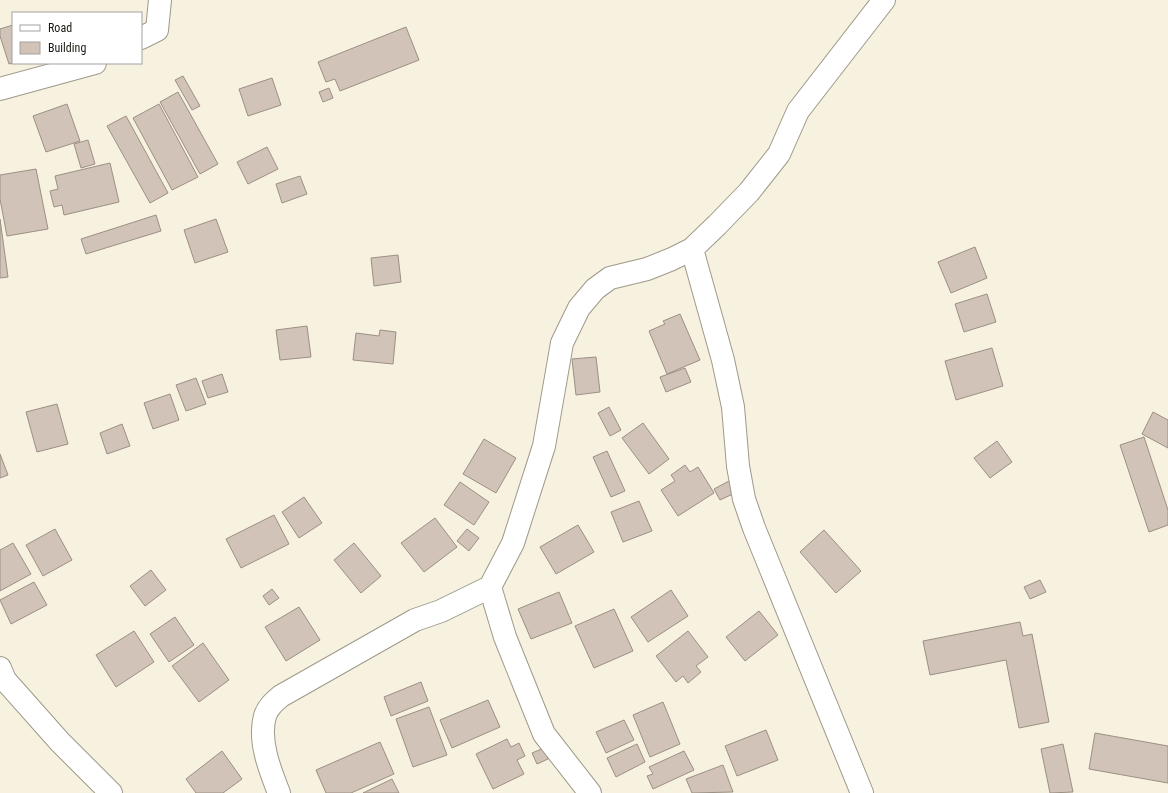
<svg xmlns="http://www.w3.org/2000/svg" width="1168" height="793" viewBox="0 0 1168 793" font-family="'Roboto Condensed',sans-serif">
  <style>
    .building { fill: #d1c3b7; stroke: #9c8f83 }
    .lines { fill: none; stroke-linecap: round; stroke-linejoin: round }
    .minor-casing { stroke: #9e9989; stroke-width: 24 }
    .minor { stroke: #fff; stroke-width: 22 }
  </style>
  <rect width="100%" height="100%" fill="#f7f1e0"/>
  <!-- building -->
  <path class="building" d="M13,25V63L9,64L0,36V29Z
    M406,27L419,60L340,91L335,79L326,82L318,62Z
    M183,76L200,106L192,110L175,80Z
    M272,78L281,105L248,116L239,89Z
    M329,88L333,98L323,102L319,92Z
    M178,92L218,164L200,174L160,102Z
    M67,104L80,141L46,152L33,116Z
    M159,104L198,177L172,190L133,118Z
    M126,116L168,193L150,203L107,126Z
    M88,140L95,164L81,168L74,144Z
    M267,147L278,169L248,184L237,162Z
    M110,163L119,202L64,215L62,205L54,207L50,191L58,189L55,176Z
    M36,169L48,229L7,236L0,199V175Z
    M300,176L307,194L282,203L276,184Z
    M156,215L161,231L86,254L81,239Z
    M0,219L8,277L0,278Z
    M216,219L228,252L195,263L184,230Z
    M975,247L987,278L951,293L938,262Z
    M398,255L401,282L374,286L371,258Z
    M987,294L996,322L964,332L955,304Z
    M680,314L700,360L667,374L649,331L665,324L663,321Z
    M307,326L311,357L280,360L276,330Z
    M380,330L396,332L393,364L353,360L356,333L379,336Z
    M992,348L1003,386L956,400L945,361Z
    M596,357L600,392L576,395L572,359Z
    M685,368L691,382L666,392L660,377Z
    M222,374L228,392L208,398L202,381Z
    M196,378L206,404L186,411L176,385Z
    M170,394L179,420L153,429L144,403Z
    M57,404L68,444L37,452L26,412Z
    M609,407L621,430L610,436L598,413Z
    M1153,412L1168,420V448L1142,434Z
    M643,423L669,459L649,474L622,438Z
    M122,424L130,446L107,454L100,433Z
    M1144,437L1168,510V525L1149,532L1120,445Z
    M484,439L516,458L496,493L463,474Z
    M997,441L1012,462L990,478L974,458Z
    M607,451L625,491L611,497L593,457Z
    M0,454L8,475L0,478Z
    M685,465L690,472L698,467L714,493L678,516L661,490L675,481L671,475Z
    M729,481L735,493L720,500L714,489Z
    M460,482L489,502L474,525L444,505Z
    M304,497L322,523L299,538L282,512Z
    M639,501L652,531L623,542L611,512Z
    M274,515L289,544L241,568L226,539Z
    M435,518L457,547L424,572L401,543Z
    M578,525L594,552L556,574L540,547Z
    M55,529L72,560L43,576L26,545Z
    M467,529L479,538L469,551L457,541Z
    M824,530L861,571L836,593L800,552Z
    M13,543L31,574L0,591V550Z
    M354,543L381,576L361,593L334,560Z
    M151,570L166,590L145,606L130,586Z
    M1040,580L1046,592L1030,599L1024,587Z
    M34,582L47,605L11,624L0,600Z
    M272,589L279,598L269,605L263,596Z
    M671,590L688,616L648,642L631,617Z
    M559,592L572,623L531,639L518,609Z
    M299,607L320,640L286,661L265,627Z
    M614,609L633,651L594,668L575,626Z
    M759,611L778,635L745,661L726,637Z
    M175,617L194,645L169,662L150,634Z
    M1020,622L1023,636L1032,634L1049,722L1019,728L1006,660L930,675L923,641Z
    M134,631L154,662L116,687L96,655Z
    M688,631L708,657L696,666L701,672L688,683L683,676L676,682L656,656Z
    M203,643L229,680L199,702L172,666Z
    M421,682L428,701L391,716L384,697Z
    M488,700L500,727L452,748L440,720Z
    M663,702L680,744L650,757L633,715Z
    M429,707L447,755L413,767L396,719Z
    M624,720L634,740L606,753L596,732Z
    M766,730L778,760L737,776L725,746Z
    M1095,733L1168,746V783L1089,769Z
    M507,739L511,747L519,743L525,756L517,760L524,774L493,789L476,754Z
    M380,742L394,774L351,793H326L316,770Z
    M637,744L645,762L616,777L607,758Z
    M1063,744L1073,792L1050,793L1041,749Z
    M544,748L548,759L537,764L532,753Z
    M222,751L242,779L223,793H196L186,779Z
    M684,751L694,770L653,789L647,776L653,774L649,767Z
    M723,765L733,792L692,793L686,779Z
    M392,779L399,793H363Z"/>
  <g class="lines">
    <!-- minor casing -->
    <g class="minor-casing">
      <path id="minor" d="M141,38L157,30L160,0
        M0,89L95,63
        M692,249L723,360L733,407L738,466L744,499L754,528L862,793
        M490,587L505,637L544,734L590,793
        M0,668L5,680L60,742L111,793
        M279,793C270,770 258,741 265,716C268,707 274,702 281,696L415,620L441,611L490,587L513,543L544,446L562,343L579,308L595,289L610,278L647,269L672,259L692,249L717,225L749,192L779,154L798,111L884,0"/>
    </g>
    <!-- minor -->
    <use href="#minor" class="minor"/>
  </g>
  <!-- legend -->
  <rect x="12" y="12" width="130" height="52" fill="#ffffff" stroke="#a3a2a0"/>
  <rect x="20" y="25" width="20" height="6" fill="#ffffff" stroke="#a3a2a0"/>
  <text x="48" y="32" font-size="12" fill="#191711">Road</text>
  <rect x="20" y="42" width="20" height="12" fill="#d1c3b7" stroke="#a3a2a0"/>
  <text x="48" y="52" font-size="12" fill="#191711">Building</text>
</svg>
